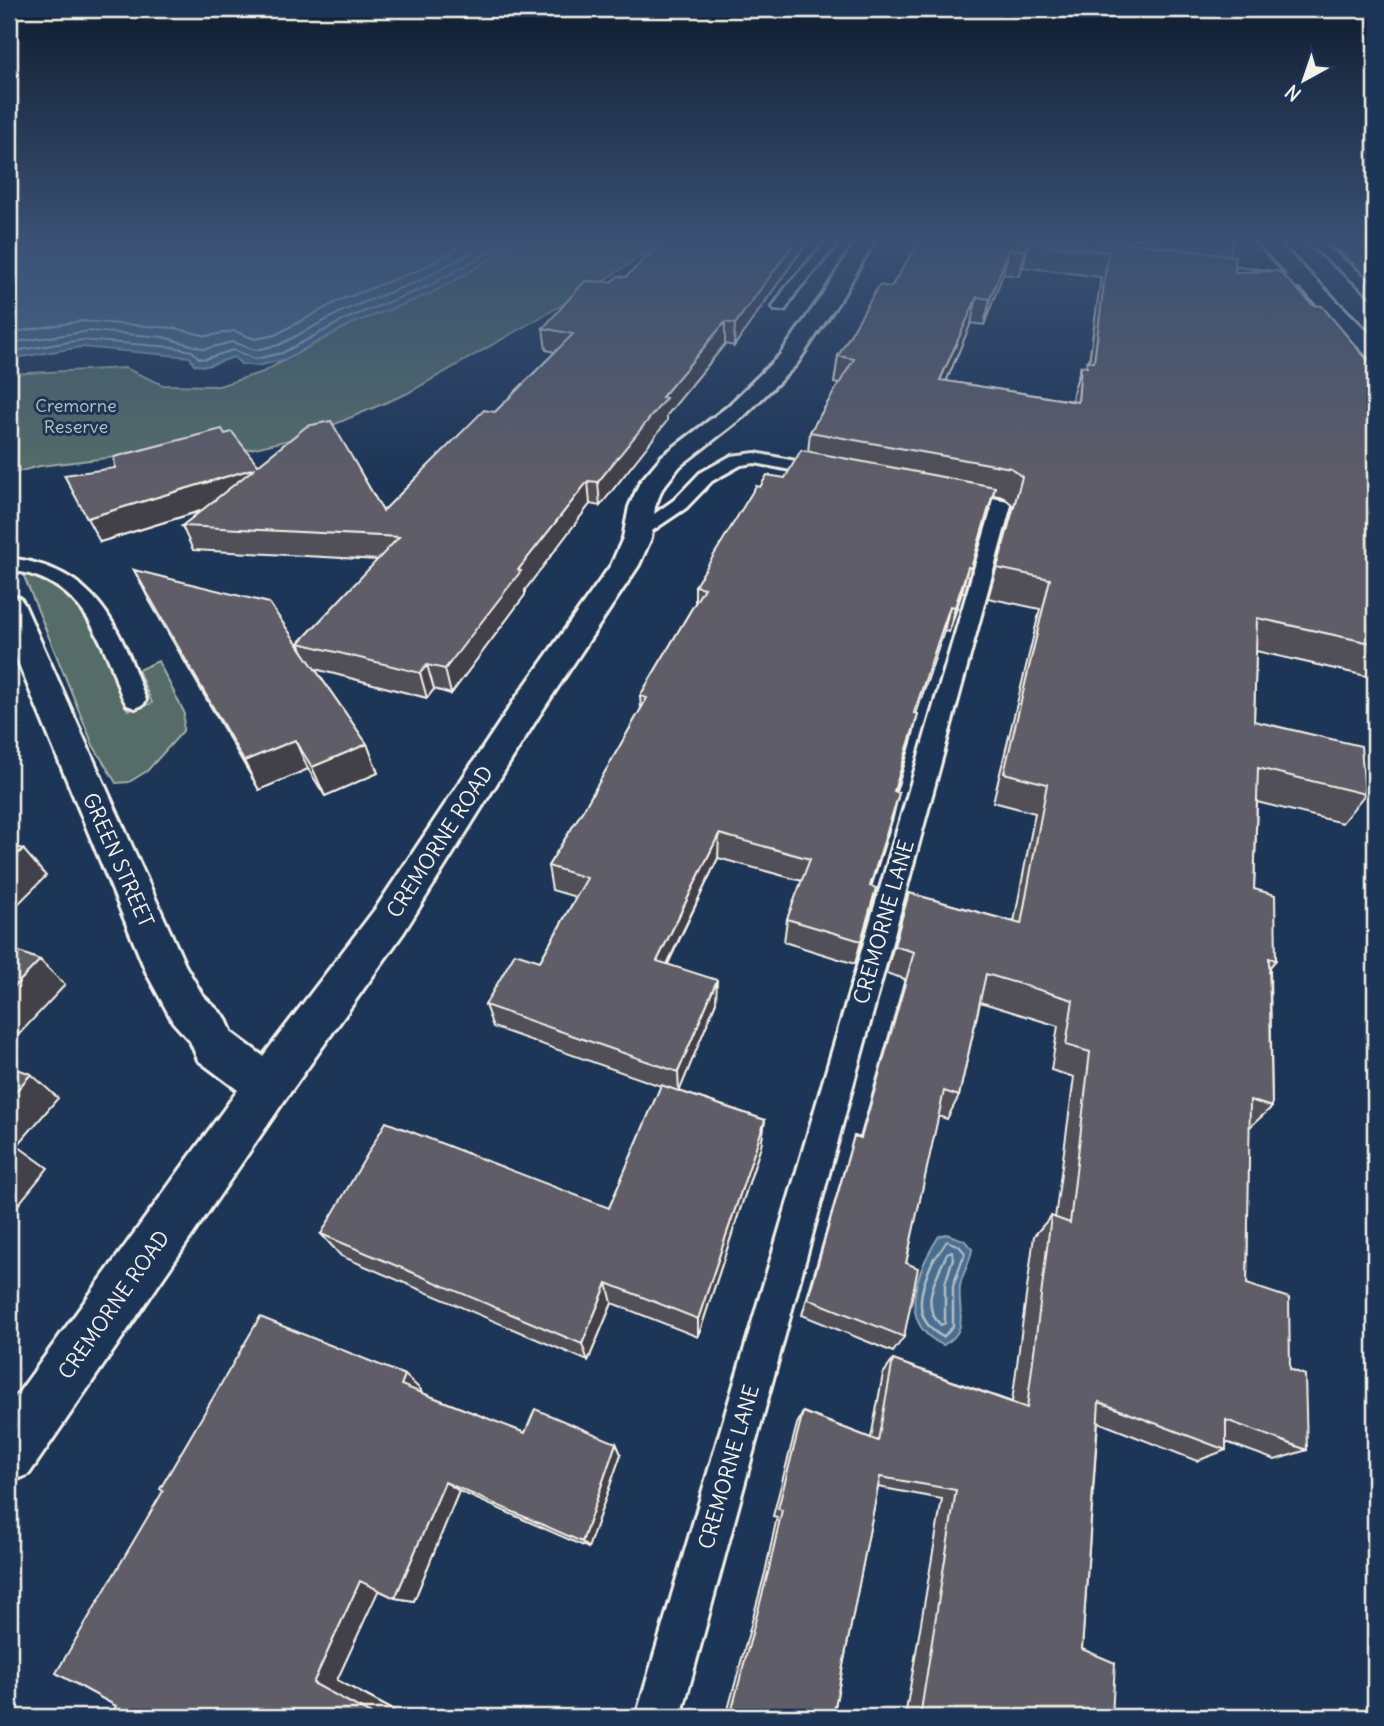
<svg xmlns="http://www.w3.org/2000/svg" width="1384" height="1726" viewBox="0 0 1384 1726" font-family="Delius,sans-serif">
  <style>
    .green { fill: #546c69; stroke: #a4aea8; stroke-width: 2 }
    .water { fill: #486e8f; stroke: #8da2b3; stroke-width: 2 }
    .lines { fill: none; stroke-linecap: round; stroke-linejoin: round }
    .shore-far1 { stroke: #afbdc4; stroke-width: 2 }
    .shore { stroke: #afbdc4; stroke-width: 2.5 }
    .service-casing { stroke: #f4f1e8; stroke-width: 6 }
    .minor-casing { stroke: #f4f1e8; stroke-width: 6 }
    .service { fill: #1d3557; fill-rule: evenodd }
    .minor { fill: #1d3557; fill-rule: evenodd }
    .wall { fill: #515059; stroke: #f4f1e8; stroke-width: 2; fill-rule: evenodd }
    .shaded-wall { fill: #424149; stroke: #f4f1e8; stroke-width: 2 }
    .building { fill: #5e5d68; stroke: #f4f1e8; stroke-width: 2; fill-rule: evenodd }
    .labels { text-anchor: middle; stroke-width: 6; stroke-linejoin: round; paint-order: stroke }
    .far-park-label { font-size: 18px; fill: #bcc2bc; stroke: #1d3557 }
    .street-label { font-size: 21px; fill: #f4f1e8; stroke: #1d3557 }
  </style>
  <rect width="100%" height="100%" fill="#1d3557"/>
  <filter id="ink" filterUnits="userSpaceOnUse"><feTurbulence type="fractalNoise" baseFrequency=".0143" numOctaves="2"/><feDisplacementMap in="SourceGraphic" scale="14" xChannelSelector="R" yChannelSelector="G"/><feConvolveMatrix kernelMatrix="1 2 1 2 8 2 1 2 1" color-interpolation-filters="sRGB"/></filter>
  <g filter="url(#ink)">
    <!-- green -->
    <path class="green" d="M528,238H663L654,248L602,282L406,394L328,427L332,430L220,456L132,455L40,466L9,474V374L125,368L163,385L219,386L263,372L351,324L430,294Z
      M21,569C91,597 101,646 128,710L152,703L138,670L158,661L184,712L183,731L147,771L129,782L116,783L93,745Z"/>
    <!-- water -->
    <path class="water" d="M9,238H528L430,294L351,324L284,360L256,366L241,364L234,357L207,366L194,365L190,357L81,347L9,359Z
      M946,1234L964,1240L972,1249C971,1262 962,1273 960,1286C957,1309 971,1331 943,1345C895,1323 917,1270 939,1236Z"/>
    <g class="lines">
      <!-- shore-far1 -->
      <path class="shore-far1" d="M9,333L81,321L174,328L207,336L234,331L255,339L275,335L340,300L419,270L477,238
        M9,343L90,331L163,337L205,349L232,342L255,350L279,345L345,310L423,279L497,238
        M9,352L81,340L172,347L192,351L199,358L205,359L233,350L255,359L282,353L348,318L427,287L515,238
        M934,1260L947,1241L959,1246L965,1253L963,1260
        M944,1260L947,1253L952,1251L953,1260"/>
      <!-- shore -->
      <path class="shore" d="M934,1258C921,1287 909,1319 943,1337L953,1327V1286L963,1258
        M945,1258C935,1279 920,1307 941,1325L945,1323V1284L953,1258"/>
      <!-- service casing -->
      <g class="service-casing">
        <path id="service" d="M830,238H843L797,291L785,310H775L773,307L787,286Z
          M1302,238H1316L1375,285V296L1370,295Z
          M755,453L826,467L835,472L826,477L755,463L741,465L712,481L686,508L646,535L639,537L630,531L674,500L700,473L731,456Z
          M957,491L1008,501L1011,505L681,1717H636L992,508L951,500L948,496L951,492Z
          M9,558C97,569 118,624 146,700L143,705L135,708L127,705C119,693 116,678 111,665C90,613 67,577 9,570Z"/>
      </g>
      <!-- minor casing -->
      <g class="minor-casing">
        <path id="minor" d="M858,238H876L843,295L796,365L743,417L680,466L662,489L655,507L651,538L639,565L540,714L404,932L284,1101L29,1474L9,1483V1406L238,1090L198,1060L190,1041L173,1022L147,974L9,640V595L20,598L24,604L185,965L203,996L225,1017L232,1033L263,1056L376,908L516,698L611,565L623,538L629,507L640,482L662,456L727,407L780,355L823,294Z
          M1253,238H1273L1375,339V358L1367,356L1301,288L1231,278L1228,274L1238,268L1288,275Z"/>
      </g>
      <!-- service -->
      <use href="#service" class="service"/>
      <!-- minor -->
      <use href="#minor" class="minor"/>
    </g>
    <!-- wall -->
    <path class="wall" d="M667,238H810L734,346L725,344L667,415V421L600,506L590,504L525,590V595L451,694L434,689L427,698L315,669L367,744L378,773L325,796L308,769L259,790L149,600L134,570L303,652L299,643L378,560L193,550L182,526L201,511L100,542L115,468L225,434L258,465L383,511L495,412L555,352L546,350L543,328L611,282L626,277Z
      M921,238H1235L1229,255L1235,272L1375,369V678L1256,651L1254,721L1365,794L1342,823L1257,802L1254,889L1276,960L1270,967L1272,1107L1249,1128L1247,1284L1290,1369L1307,1450L1275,1460L1226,1442V1450L1197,1461L1098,1422L1082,1649L1112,1717H905L942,1499L878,1487L833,1717H726L765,1573L777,1517L773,1516L797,1424L803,1412L871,1438L883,1374L893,1360L1012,1402L1034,1236L1051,1216L1055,1218L1074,1077L1051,1070L1058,1026L980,1002L959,1096L947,1119L938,1116L906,1263L904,1337L893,1352L802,1315L854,1136L860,1138L905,979L886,973L909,893L1014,922L1035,813L993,802L1040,609L988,598L1014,506L1003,497L993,495L965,593L962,592L949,632L944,631L916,713L912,739L896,792L893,817L871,887V912L855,964L784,942L787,919L802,881L718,858L668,964L716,1002L679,1091L765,1120L761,1146L698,1337L612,1303L588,1361L341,1256L321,1234L609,1208L661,1086L493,1027L485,1005L540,961L576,897L552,890L548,866L585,807L641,709L640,696L695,603V586L760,487L785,478L808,452L810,432L839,384L834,383L838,356L891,287ZM1023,267L1101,277L1089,361H1087L1086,367L1081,366L1073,393L1072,401L946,381L971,323L984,325L1003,274L1019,276Z
      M1324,238H1375V284Z
      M421,1390L420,1392L525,1433L616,1443L621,1454L588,1548L459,1491L414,1601L395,1598L378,1590L337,1680L393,1710L389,1717H110Z"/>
    <!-- shaded-wall -->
    <path class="shaded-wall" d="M798,238H810L734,346L735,324Z
      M1029,243L1023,267L1019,276L1025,251Z
      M1009,249L1003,274L984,325L990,299Z
      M977,297L971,323L935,408L940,380Z
      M725,322V344L667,415V421L600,506L598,482L662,397Z
      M255,468L264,491L100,542L87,518Z
      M588,481L590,504L525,590V595L451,694L445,669L518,570Z
      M995,487L989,511L965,593L971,568Z
      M968,567L962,592L949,632L955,607Z
      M950,606L944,631L908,738L914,713Z
      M427,665L434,689L427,698L420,673Z
      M918,714L912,739L888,816L894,791Z
      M295,740L308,769L259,790L244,761Z
      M367,744L378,773L325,796L312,767Z
      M899,793L893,817L864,910L870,886Z
      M719,834L718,858L658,983L657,961Z
      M23,849L46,876L9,913V863Z
      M876,888L871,912L855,964L861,941Z
      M40,960L65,985L9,1045V992Z
      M717,980L716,1002L679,1092L678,1072Z
      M31,1074L58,1098L11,1153L9,1151V1099Z
      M765,1120L761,1146L698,1337V1319Z
      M19,1147L48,1168L9,1216V1159Z
      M607,1283L612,1303L588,1361L582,1344Z
      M405,1375L421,1390L417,1399L401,1385Z
      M616,1443L621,1454L588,1548L582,1542Z
      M445,1482L459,1491L414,1601L395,1598Z
      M360,1581L381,1585L337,1680L393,1710L389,1717H370L313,1683Z"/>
    <!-- building -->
    <path class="building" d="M667,238H798L735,324L725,322L662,397L666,398L598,482L588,481L518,570L521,571L445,669L427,665L420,673L299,643L399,537L182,526L255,468L87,518L64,475L115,468L114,457L222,429L225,434L232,432L258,465L307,426L331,421L383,511L484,410L495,412L573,334L543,328L585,281L611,282L618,276L626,277Z
      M921,238H1091L1235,256V272L1279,271L1313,305L1322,306L1375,369V644L1257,618L1254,721L1361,746L1365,794L1258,768L1254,889L1275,895L1276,960L1269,958L1272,1107L1250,1100L1247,1284L1289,1298L1290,1369L1305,1375L1307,1450L1226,1420V1450L1099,1402L1082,1649L1115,1663L1112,1717H920L956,1490L880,1477L833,1717H730L769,1569L782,1510L778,1509L803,1412L878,1441L893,1360L1027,1408L1051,1216L1070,1223L1090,1052L1066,1045L1073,1000L986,974L959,1096L944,1091L906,1263L918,1268L904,1337L808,1299L854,1136L861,1138L914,952L894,946L909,893L1021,924L1047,784L1004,773L1050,579L997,568L1022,477L1011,468L810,432L854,359L838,356L879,285L891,287ZM1029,243L1108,252L1094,362L1087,361V367L1081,366L1078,402L940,380L977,297L990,299L1009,249L1025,251Z
      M1352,238H1375V258Z
      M801,450L995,487L971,568L968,567L955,607L950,606L914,713L918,714L894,791L899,793L870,886L876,888L861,941L787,919L810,859L719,834L657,961L717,980L678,1072L485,1005L515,953L540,961L587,878L548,866L585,807L647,698L640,696L704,588L695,586L756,486L760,487L767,475L785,478Z
      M134,570L269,603L367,744L312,767L295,740L244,761Z
      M9,844L23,849L9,863Z
      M9,948L40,960L9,992Z
      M9,1066L31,1074L9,1099Z
      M661,1085L765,1120L698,1319L607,1283L582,1344L321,1234L386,1122L609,1208Z
      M9,1143L19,1147L9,1159Z
      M260,1317L405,1375L401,1385L525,1433L535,1409L616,1443L582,1542L445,1482L395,1598L360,1581L313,1683L371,1714L370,1717H110L116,1706L56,1673L163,1491L160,1489Z"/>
  </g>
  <!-- sky -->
  <linearGradient id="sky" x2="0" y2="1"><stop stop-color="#101d30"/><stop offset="0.5" stop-color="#3a5174"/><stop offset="1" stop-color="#3a5174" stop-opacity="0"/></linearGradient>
  <rect width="1384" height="480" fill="url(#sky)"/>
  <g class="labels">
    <!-- far-park labels -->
    <g class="far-park-label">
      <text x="76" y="412">Cremorne<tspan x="76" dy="21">Reserve</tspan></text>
    </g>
    <!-- street labels -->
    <g class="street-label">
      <text transform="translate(440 842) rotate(-57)" y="7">CREMORNE ROAD</text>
      <text transform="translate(118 860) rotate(66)" y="7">GREEN STREET</text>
      <text transform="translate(884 922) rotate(-74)" y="7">CREMORNE LANE</text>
      <text transform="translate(114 1305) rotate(-55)" y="7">CREMORNE ROAD</text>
      <text transform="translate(729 1467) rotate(-74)" y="7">CREMORNE LANE</text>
    </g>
  </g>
  <!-- margin -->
  <rect width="1384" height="1726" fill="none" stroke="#1d3557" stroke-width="35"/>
  <rect x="18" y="18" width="1349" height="1691" fill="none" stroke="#f4f1e8" stroke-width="2.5" filter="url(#ink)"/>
  <!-- north arrow -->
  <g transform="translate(1304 80) rotate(220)" stroke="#1d3557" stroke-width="5" paint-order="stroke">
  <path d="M0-5L12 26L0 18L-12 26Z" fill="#f4f1e8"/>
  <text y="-10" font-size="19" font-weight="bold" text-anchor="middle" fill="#f4f1e8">N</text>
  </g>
</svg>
